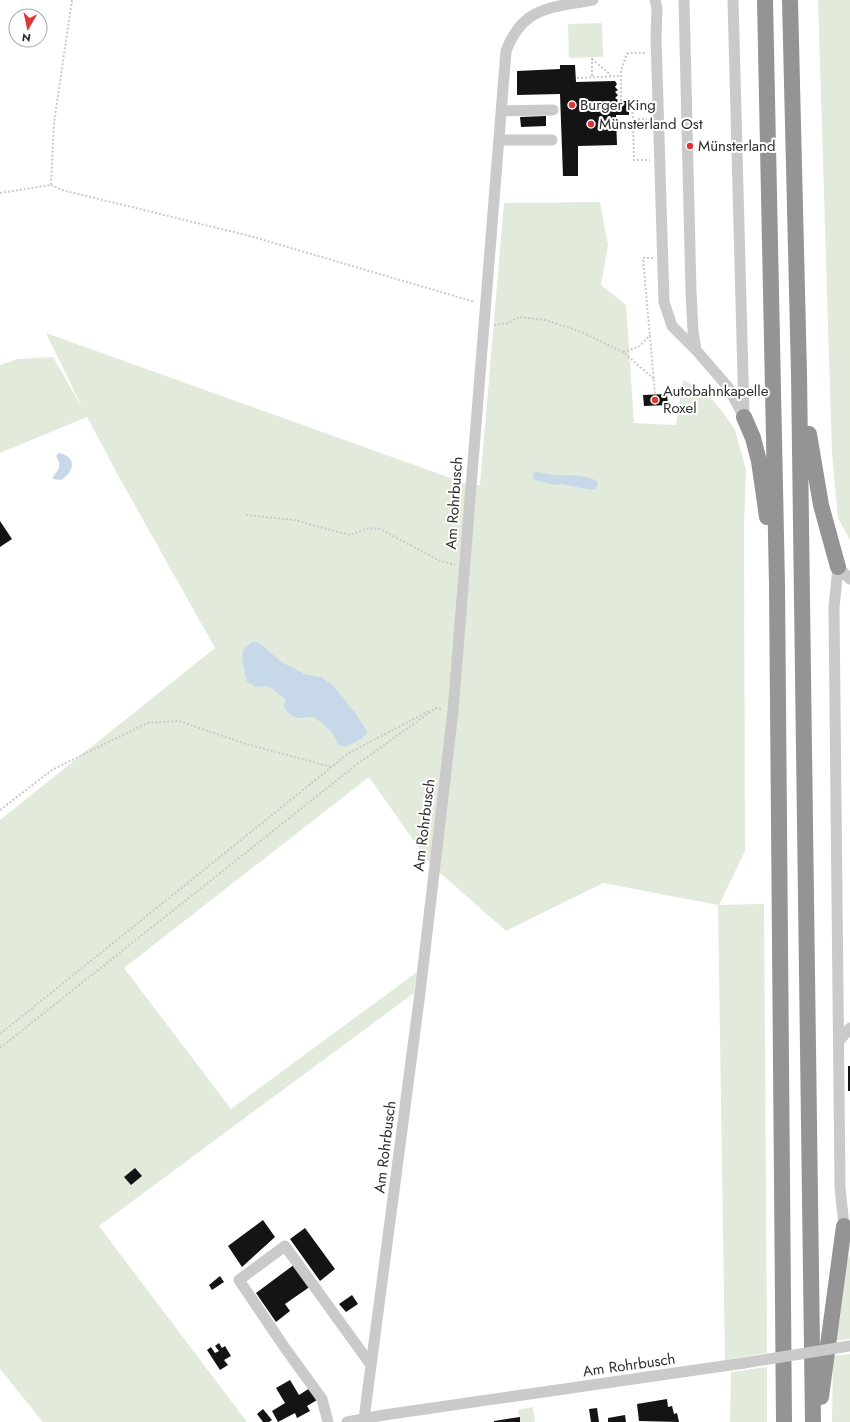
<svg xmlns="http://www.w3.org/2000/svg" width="850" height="1422" viewBox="0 0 850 1422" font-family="Jost,sans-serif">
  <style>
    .green { fill: #e2eadb; fill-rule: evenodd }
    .water { fill: #c7d9e9 }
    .building { fill: #141414 }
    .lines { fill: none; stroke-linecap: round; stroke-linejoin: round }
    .path { stroke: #cacaca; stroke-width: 2; stroke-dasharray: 2 2; stroke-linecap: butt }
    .minor { stroke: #cacaca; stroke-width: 11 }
    .highway { stroke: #949494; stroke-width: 16 }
    .minor-bridge { stroke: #cacaca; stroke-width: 11 }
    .poi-dot { fill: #dc3736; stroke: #fff; stroke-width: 1.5 }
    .labels { text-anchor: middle; stroke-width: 4; stroke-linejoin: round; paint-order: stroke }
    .poi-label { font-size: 15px; fill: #2d2d2d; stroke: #fff; text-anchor: start }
    .street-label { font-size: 15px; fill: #2d2d2d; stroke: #fff }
  </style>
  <rect width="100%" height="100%" fill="#fff"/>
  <!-- green -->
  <path class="green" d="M818,0H850V540L838,518L832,454Z
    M602,23L603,57L569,58L568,24Z
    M600,202L608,245L601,285L626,305L634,423L676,425L683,380L706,392L722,411L735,430L746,470L744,526L745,851L719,905L764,904L767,1353L725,1360L718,905L603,883L506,931L430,864L369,777L124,968L231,1109L417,972L414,993L99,1226L247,1422H43L0,1369V820L215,648L119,477L87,417L0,453V365L18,359L53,357L83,409L46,333L470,485H480L504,203ZM258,642L282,662L305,674L321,677L332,684L366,728L334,736L326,726L313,717L300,719C289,705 280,692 265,685Z
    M850,1254V1339L835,1341L842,1275Z
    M850,1354V1422H832L833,1356Z
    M767,1367V1422H730L731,1372Z
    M533,1407L535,1422H520L518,1410Z"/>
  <!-- water -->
  <path class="water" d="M59,453C78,457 74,472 61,480L53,479V477C59,469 62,466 56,456Z
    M537,472C544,473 552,475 559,475C568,475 593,475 598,483L596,489L592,490L561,484L555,485L534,480L533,477V473Z
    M252,642H258L282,662L305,674L321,677L332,684L356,714L368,732L361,739L345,747L338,745C333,731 325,725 313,717C298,719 294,720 284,708L285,700C275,691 270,684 256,687L247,682L242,659L243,650Z"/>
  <!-- building -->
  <path class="building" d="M560,65H575L576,82L615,81L617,84L615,87L618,90L615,92L618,95L615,98L618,100L617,101H629V115H616L617,145L578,146V176H563L560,94L517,95V71L560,69Z
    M546,116V126L521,127L520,117Z
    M667,394L668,405L644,406L643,395Z
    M0,521L12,539L0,547Z
    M848,1066H850V1091H848Z
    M135,1168L142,1176L131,1185L124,1177Z
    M263,1220L275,1237L242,1267L228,1246Z
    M305,1228L335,1269L320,1281L290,1239Z
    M295,1264L311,1286L285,1304L290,1311L276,1322L256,1293Z
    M220,1276L224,1282L212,1290L209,1285Z
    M352,1295L358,1304L346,1312L339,1304Z
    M219,1343L222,1348L225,1346L231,1356L224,1360L228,1365L220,1370L207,1350L211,1347L215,1353L219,1351L215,1346Z
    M290,1380L299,1395L310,1388L317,1400L307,1406L310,1411L297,1418L295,1413L278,1422L272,1411L285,1403L276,1388Z
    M667,1399L668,1407L672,1406L674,1414L677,1413L679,1422L639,1421L637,1404Z
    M597,1408L599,1422H591L589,1409Z
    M263,1409L272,1420L269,1422H263L257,1414Z
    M625,1415L626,1422H608V1418Z
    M520,1417V1422H494V1421Z"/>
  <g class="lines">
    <!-- path -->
    <path class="path" d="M592,58V77
      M592,59L611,75
      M577,78L620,76
      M621,101V70L627,54L629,53H645
      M629,107H632L633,119H647
      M633,119L634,160H650
      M51,185L62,190L250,236L475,302
      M0,193L51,185L54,123L72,0
      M653,258H643L655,394
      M494,325L508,323L519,317L545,320L579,331L623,352L654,379
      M623,352C637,348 640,347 650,335
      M246,515L295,520L349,535L363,530L369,528L380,529L440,561L455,565
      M0,810L52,770L147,723L179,721L243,743L331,767
      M0,1034L349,753L429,711
      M0,1048L356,765L436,708L442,709"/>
    <!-- minor -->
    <path class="minor" d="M655,0L657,8L656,37L664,302L672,326L696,350L728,387L744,417
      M684,0L691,292L693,331L696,350
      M733,0L744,415
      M501,111L553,110
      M499,140H552
      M838,567L834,608L840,1187L844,1226
      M838,567L850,579
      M840,1040L850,1028
      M364,1419L420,993L453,711L506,51C523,6 551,8 593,0
      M328,1422L322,1399L285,1348L239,1280L285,1246L371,1365
      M347,1422L384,1415L744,1363"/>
    <!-- highway -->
    <path class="highway" d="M765,0L777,584L784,1422
      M790,0L799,374L813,1422
      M744,417L753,438L759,461L767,517
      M809,434L821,505L838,567
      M821,1397L844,1226"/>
    <!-- minor-bridge -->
    <path class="minor-bridge" d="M744,1363L850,1346"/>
  </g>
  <!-- markers -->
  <g class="poi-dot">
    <circle cx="572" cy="105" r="4"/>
    <circle cx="591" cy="124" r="4"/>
    <circle cx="690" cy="146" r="4"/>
    <circle cx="655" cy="400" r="4"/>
  </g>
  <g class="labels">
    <!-- poi labels -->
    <g class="poi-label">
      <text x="580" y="110">Burger King</text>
      <text x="599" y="129">Münsterland Ost</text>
      <text x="698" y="151">Münsterland</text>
      <text x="663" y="396">Autobahnkapelle<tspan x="663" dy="17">Roxel</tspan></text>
    </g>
    <!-- street labels -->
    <g class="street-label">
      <text transform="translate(454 503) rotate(-86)" y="5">Am Rohrbusch</text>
      <text transform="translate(424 825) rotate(-83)" y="5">Am Rohrbusch</text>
      <text transform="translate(385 1147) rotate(-83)" y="5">Am Rohrbusch</text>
      <text transform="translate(629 1365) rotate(-8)" y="5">Am Rohrbusch</text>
    </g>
  </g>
  <!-- north arrow -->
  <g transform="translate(28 28) rotate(189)"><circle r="19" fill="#ffffff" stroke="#ababab"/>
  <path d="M0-3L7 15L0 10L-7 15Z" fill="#dc3736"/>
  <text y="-6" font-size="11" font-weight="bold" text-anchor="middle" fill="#2d2d2d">N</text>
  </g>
</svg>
